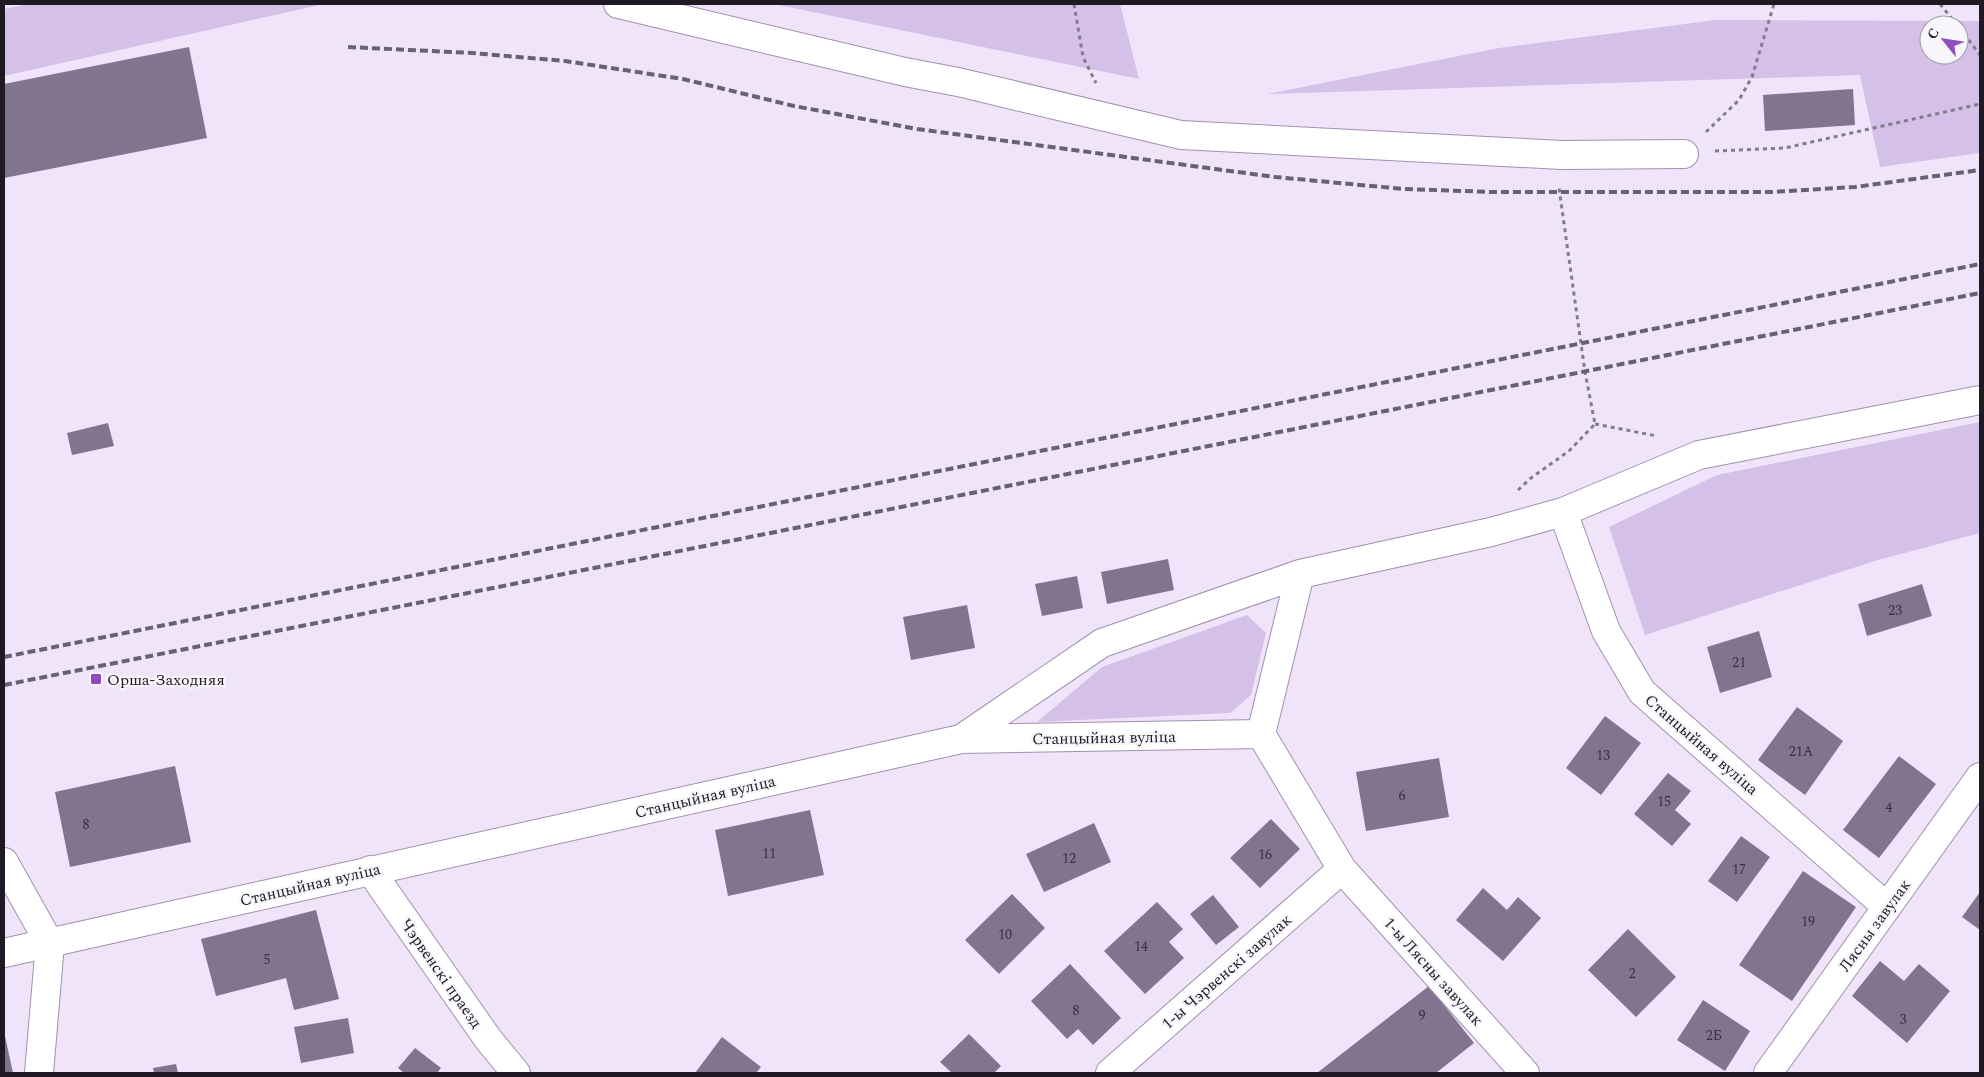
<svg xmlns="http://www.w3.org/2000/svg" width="1984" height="1077" viewBox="0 0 1984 1077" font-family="Spectral,serif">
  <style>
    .green { fill: #d5c0e8; fill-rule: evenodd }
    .building { fill: #82748e }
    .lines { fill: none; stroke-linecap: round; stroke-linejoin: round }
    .minor-casing { stroke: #a091ad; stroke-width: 30 }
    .path { stroke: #847b8b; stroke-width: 3; stroke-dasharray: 4 4; stroke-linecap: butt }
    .minor { stroke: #fff; stroke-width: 28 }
    .rail { stroke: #696170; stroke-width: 4; stroke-dasharray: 8 4; stroke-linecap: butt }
    .poi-dot { fill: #904bbe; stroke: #f8f5fb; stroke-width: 2 }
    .labels { text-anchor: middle; stroke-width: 4.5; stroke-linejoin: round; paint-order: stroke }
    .number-label { font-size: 14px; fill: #37303e }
    .poi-label { font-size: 16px; fill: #1e1923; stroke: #f8f5fb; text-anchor: start }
    .street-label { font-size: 16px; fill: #1e1923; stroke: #f8f5fb }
  </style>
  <rect width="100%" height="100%" fill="#f0e4fb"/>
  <!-- green -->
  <path class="green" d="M28,4H324L4,76V9Z
    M774,4H1120L1139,79Z
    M1716,20L1980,21V153L1880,167L1860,75L1267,94L1499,48ZM1929,25H1959V55H1929Z
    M1980,422V533L1878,560L1645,635L1609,527L1717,475Z
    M1247,615L1266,633L1251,695L1230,713L1037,722L1102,667Z"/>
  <!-- building -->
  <path class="building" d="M189,47L207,138L4,178V84Z
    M1853,89L1855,125L1765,131L1763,95Z
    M108,423L114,446L72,455L67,433Z
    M1168,559L1174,590L1107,604L1101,572Z
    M1077,576L1083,608L1042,616L1035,584Z
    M1922,584L1932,616L1867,636L1858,604Z
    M967,605L975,648L911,660L903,617Z
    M1759,631L1772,677L1720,693L1707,647Z
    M1797,707L1843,741L1805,795L1758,760Z
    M1605,716L1641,743L1601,795L1566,768Z
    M1899,756L1936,784L1879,858L1843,830Z
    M1439,758L1449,817L1366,831L1356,772Z
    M175,766L191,842L70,867L55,792Z
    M1668,773L1691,791L1675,810L1691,824L1672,846L1634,814Z
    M810,810L824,875L728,896L715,830Z
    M1271,819L1300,849L1260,888L1230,858Z
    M1094,823L1111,862L1044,892L1026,854Z
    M1741,836L1770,857L1737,902L1708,881Z
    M1803,871L1856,907L1792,1001L1739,965Z
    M1483,888L1507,910L1518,897L1541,918L1503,961L1456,920Z
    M1980,892V930L1962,917Z
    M1012,894L1045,928L999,974L965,940Z
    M1213,895L1239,927L1216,945L1190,914Z
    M1157,902L1183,929L1169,942L1184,958L1145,994L1104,951Z
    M316,910L339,999L294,1010L286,978L216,996L201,939Z
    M1628,929L1676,977L1636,1017L1588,970Z
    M1880,961L1904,981L1919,964L1950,991L1907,1043L1852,996Z
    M1070,964L1121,1018L1093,1045L1078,1029L1067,1039L1031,1001Z
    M1429,986L1474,1043L1436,1073H1317Z
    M1703,1000L1750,1031L1725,1071L1677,1040Z
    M348,1018L354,1053L301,1063L294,1027Z
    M969,1034L1001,1066L994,1073H952L940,1062Z
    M4,1036H5L13,1073H4Z
    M722,1037L761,1067L756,1073H695Z
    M415,1048L441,1068L437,1073H404L398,1068Z
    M176,1064L178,1073H154L153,1068Z"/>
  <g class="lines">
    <!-- minor casing -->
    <g class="minor-casing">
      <path id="minor" d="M618,4L905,72L958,82L1181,135L1562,155L1684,154
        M1563,512L1606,631L1642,692L1887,907
        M1261,734L1300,574
        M961,739L1102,643L1300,574L1491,532L1563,512L1699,455L1980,400
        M4,862L50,944L39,1073
        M370,870L488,1039L516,1073
        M4,953L961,739L1261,734L1342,869L1525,1073
        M1110,1073L1342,869
        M1768,1073L1980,777"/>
    </g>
    <!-- path -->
    <path class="path" d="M1074,4L1083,57L1096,83
      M1940,4L1957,25
      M1959,27L1980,55
      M1706,132L1739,100L1752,77L1774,4
      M1715,151L1785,148L1980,104
      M1595,424L1657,436
      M1518,490L1531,478L1569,451L1595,424L1585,372L1559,188"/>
    <!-- minor -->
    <use href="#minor" class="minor"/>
    <!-- rail -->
    <path class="rail" d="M348,47L472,53L565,61L683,79L794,106L917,129L1275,177L1404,189L1492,192H1771L1855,187L1980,170
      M4,657L1980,264
      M4,685L1980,293"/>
  </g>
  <!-- markers -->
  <rect class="poi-dot" x="90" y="673" width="12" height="12" rx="2.5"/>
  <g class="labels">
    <!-- number labels -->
    <g class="number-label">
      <text x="1895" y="615">23</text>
      <text x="1739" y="667">21</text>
      <text x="1801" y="756">21А</text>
      <text x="1603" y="760">13</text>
      <text x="1402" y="800">6</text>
      <text x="1664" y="806">15</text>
      <text x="1889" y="812">4</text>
      <text x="86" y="829">8</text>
      <text x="769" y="858">11</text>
      <text x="1265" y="859">16</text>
      <text x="1069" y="863">12</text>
      <text x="1739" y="874">17</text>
      <text x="1808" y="926">19</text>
      <text x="1005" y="939">10</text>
      <text x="1141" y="951">14</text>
      <text x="267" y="964">5</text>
      <text x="1632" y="978">2</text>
      <text x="1076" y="1015">8</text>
      <text x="1422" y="1020">9</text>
      <text x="1903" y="1024">3</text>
      <text x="1714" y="1040">2Б</text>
    </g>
    <!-- poi labels -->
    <g class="poi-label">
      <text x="107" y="685">Орша-Заходняя</text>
    </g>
    <!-- street labels -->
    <g class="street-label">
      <text transform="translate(1104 737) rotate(-1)" y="6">Станцыйная вуліца</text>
      <text transform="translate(1702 744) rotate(41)" y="6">Станцыйная вуліца</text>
      <text transform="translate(705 796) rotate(-13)" y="6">Станцыйная вуліца</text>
      <text transform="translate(310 884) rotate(-13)" y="6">Станцыйная вуліца</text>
      <text transform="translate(1874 925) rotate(-54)" y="6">Лясны завулак</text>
      <text transform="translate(1226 971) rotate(-41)" y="6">1-ы Чэрвенскі завулак</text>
      <text transform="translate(1434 971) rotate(48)" y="6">1-ы Лясны завулак</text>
      <text transform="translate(442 973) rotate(55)" y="6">Чэрвенскі праезд</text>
    </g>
  </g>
  <!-- border -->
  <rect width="1984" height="1077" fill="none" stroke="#1e1923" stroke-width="10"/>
  <!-- north arrow -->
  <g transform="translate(1944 40) rotate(300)"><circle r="24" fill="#f8f5fb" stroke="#a19da5"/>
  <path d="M0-4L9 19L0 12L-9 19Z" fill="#904bbe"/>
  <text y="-8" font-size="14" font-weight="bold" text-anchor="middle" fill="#1e1923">С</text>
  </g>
</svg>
